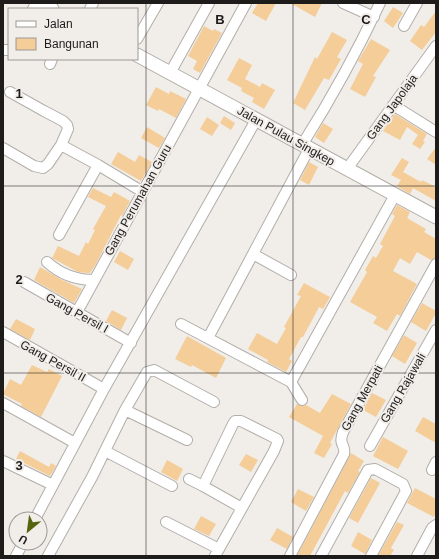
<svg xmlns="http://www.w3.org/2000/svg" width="439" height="559" viewBox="0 0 439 559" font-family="Arial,sans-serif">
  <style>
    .building { fill: #f4cd99 }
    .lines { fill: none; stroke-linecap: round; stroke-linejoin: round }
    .minor-casing { stroke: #b2aeaa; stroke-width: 12 }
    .tertiary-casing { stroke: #b2aeaa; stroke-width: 15 }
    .minor { stroke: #fff; stroke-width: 10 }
    .tertiary { stroke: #fff; stroke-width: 13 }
    .grid { fill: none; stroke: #1d1c1b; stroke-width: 1; stroke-opacity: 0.55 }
    .labels { text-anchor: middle; stroke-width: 4; stroke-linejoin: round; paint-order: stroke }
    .street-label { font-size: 12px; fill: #1d1c1b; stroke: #f1ede9 }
    .grid-label { font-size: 13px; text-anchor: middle; font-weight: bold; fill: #1d1c1b; stroke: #f1ede9; stroke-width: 4; stroke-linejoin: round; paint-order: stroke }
  </style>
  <rect width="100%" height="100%" fill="#f1ede9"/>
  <!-- building -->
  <path class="building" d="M258,3H276L266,21L252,13Z
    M290,3H322L315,17Z
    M393,7L403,13L393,28L384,21Z
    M436,11V32L422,50L410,41L421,25L424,27Z
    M204,26L213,31L214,29L222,33L200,73L193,69L197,61L188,56Z
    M332,32L347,40L337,57L341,59L329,80L324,78L305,110L293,103L315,57L317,59Z
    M371,39L390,50L373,76L376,77L365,97L350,89L363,64L358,61Z
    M239,58L252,65L245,79L260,87L262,83L275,90L264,109L252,102L254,98L241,91L242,88L227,80Z
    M156,87L169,94L170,91L186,99L176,118L159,109L158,111L146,105Z
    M395,114L427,134L423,141L425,142L420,149L412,144L418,135L407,127L400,140L383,131Z
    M224,116L235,123L231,130L220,123Z
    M207,117L219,125L212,136L200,129Z
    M323,123L333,129L324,143L315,137Z
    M147,127L165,138L159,148L141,138Z
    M436,147V165L427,159Z
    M118,152L135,162L139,155L152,162L141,181L111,164Z
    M402,158L409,162L403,172L421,182L422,180L434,186L436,189V201L413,188L410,194L397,186L401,180L391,175Z
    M309,162L318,167L309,185L300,180Z
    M93,188L111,197L114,192L130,201L122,216L121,215L96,264L90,273H88L78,272L52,258L58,246L79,256L86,242L88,244L95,230L93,229L106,206L88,197Z
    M397,205L410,212L407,218L426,229L424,232L436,239V258L431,260L417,252L410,264L400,258L393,271L417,284L400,316L397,314L387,331L373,323L377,317L350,302L367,272L365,270L373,256L376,258L383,246L380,244L395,216L392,214Z
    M120,251L134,259L128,270L114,262Z
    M40,267L60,279L82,289L74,303L34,280Z
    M304,283L330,297L323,309L319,307L303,337H301L289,359L292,361L286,372L267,362L268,360L248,349L257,333L277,344L286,328L284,327L301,296L297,295Z
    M422,303L436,311V313L426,331L411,322Z
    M112,310L127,318L121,330L106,321Z
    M16,319L35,329L30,340L10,329Z
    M404,335L417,343L405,364L392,356Z
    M187,336L226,358L216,378L192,365L191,367L175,359Z
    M32,365L47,372L49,369L62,376L41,417L21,406L22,404L3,394L10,379L21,385Z
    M372,393L386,400L376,417L363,410Z
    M332,394L351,404L330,443L332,444L324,458L314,453L323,436L289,417L297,404L302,406L306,405L320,413Z
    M423,417L436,424V443L415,431Z
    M383,437L408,451L398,469L373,456Z
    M20,451L49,467L51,463L56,466L50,476L16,459Z
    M351,453L364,461L358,471L360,472L348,493L345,491L310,556H297Z
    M246,454L258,460L251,472L239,465Z
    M167,460L183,469L177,481L161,472Z
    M371,478L380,483L358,523L349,518Z
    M415,488L436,499V512L434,517L407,503Z
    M298,489L314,497L306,511L291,502Z
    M201,516L216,524L209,536L194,529Z
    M397,522L404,525L391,548L394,550L390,556H378Z
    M277,528L293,537L287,549L270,540Z
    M358,532L372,540L365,554L351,546Z"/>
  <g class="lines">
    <!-- minor casing -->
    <g class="minor-casing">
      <path id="minor" d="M343,3L374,17
        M33,9L36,3
        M90,9L93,3
        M404,26L417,3
        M137,39L158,3
        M3,50H9
        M50,64L52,59
        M170,73L209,3
        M393,105L436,132
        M61,145L98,165L143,192
        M302,145C331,99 357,52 380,3
        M3,148L34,166L43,168L48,164L61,145L68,129L67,125L63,121L44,111L10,92
        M347,169L436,46
        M59,235L98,165
        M253,254L291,275
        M47,262C60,274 76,280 94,280
        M24,282L131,343
        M77,312L246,3
        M181,324L291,382L302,400
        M3,332L104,389
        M208,338L309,149
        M291,382L395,195
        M3,403L75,443
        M125,410L187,440
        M370,446L436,330
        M105,451L172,486
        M3,461L53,485
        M432,470L436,462
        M189,479L203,486L233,424L235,421H241L277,439L278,441L274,451L215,556
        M203,486L242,508
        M35,519L104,389L256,120
        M166,522L219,549
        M16,556L23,543
        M48,556L92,477L125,410L147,372L154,370L214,402
        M290,556L344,454C346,444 338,446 343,432L436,264
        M321,556L368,470L375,469L403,484L406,491L371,556
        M417,556L432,528L436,525"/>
    </g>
    <!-- tertiary casing -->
    <g class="tertiary-casing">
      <path id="tertiary" d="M41,3L52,9
        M137,55L436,217"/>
    </g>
    <!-- minor -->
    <use href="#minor" class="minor"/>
    <!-- tertiary -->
    <use href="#tertiary" class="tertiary"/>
  </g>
  <!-- grid -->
  <path class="grid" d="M146,3V556M293,3V556M3,186H436M3,373H436"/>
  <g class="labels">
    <!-- street labels -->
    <g class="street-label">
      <text transform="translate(392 107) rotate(-54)" y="4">Gang Japolaja</text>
      <text transform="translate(286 136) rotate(29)" y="4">Jalan Pulau Singkep</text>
      <text transform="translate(138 200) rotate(-61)" y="4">Gang Perumahan Guru</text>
      <text transform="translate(77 313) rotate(29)" y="4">Gang Persil I</text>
      <text transform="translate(53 361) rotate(29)" y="4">Gang Persil II</text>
      <text transform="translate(403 388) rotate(-60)" y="4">Gang Rajawali</text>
      <text transform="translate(362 398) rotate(-61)" y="4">Gang Merpati</text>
    </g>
  </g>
  <g class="grid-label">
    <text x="220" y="24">B</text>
    <text x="366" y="24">C</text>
    <text x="19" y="98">1</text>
    <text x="19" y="284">2</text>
    <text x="19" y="470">3</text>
  </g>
  <!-- border -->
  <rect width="439" height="559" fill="none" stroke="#1d1c1b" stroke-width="8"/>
  <!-- legend -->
  <rect x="8" y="8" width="130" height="52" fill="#f1ede9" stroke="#9c9997"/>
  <rect x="16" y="21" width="20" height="6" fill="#ffffff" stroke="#9c9997"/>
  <text x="44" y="28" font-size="12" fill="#1d1c1b">Jalan</text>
  <rect x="16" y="38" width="20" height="12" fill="#f4cd99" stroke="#9c9997"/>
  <text x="44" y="48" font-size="12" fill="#1d1c1b">Bangunan</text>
  <!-- north arrow -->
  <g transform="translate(28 531) rotate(209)"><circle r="19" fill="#f1ede9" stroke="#9c9997"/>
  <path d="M0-3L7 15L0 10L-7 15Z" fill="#54650d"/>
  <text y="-6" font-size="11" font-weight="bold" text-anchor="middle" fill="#1d1c1b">U</text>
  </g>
</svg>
